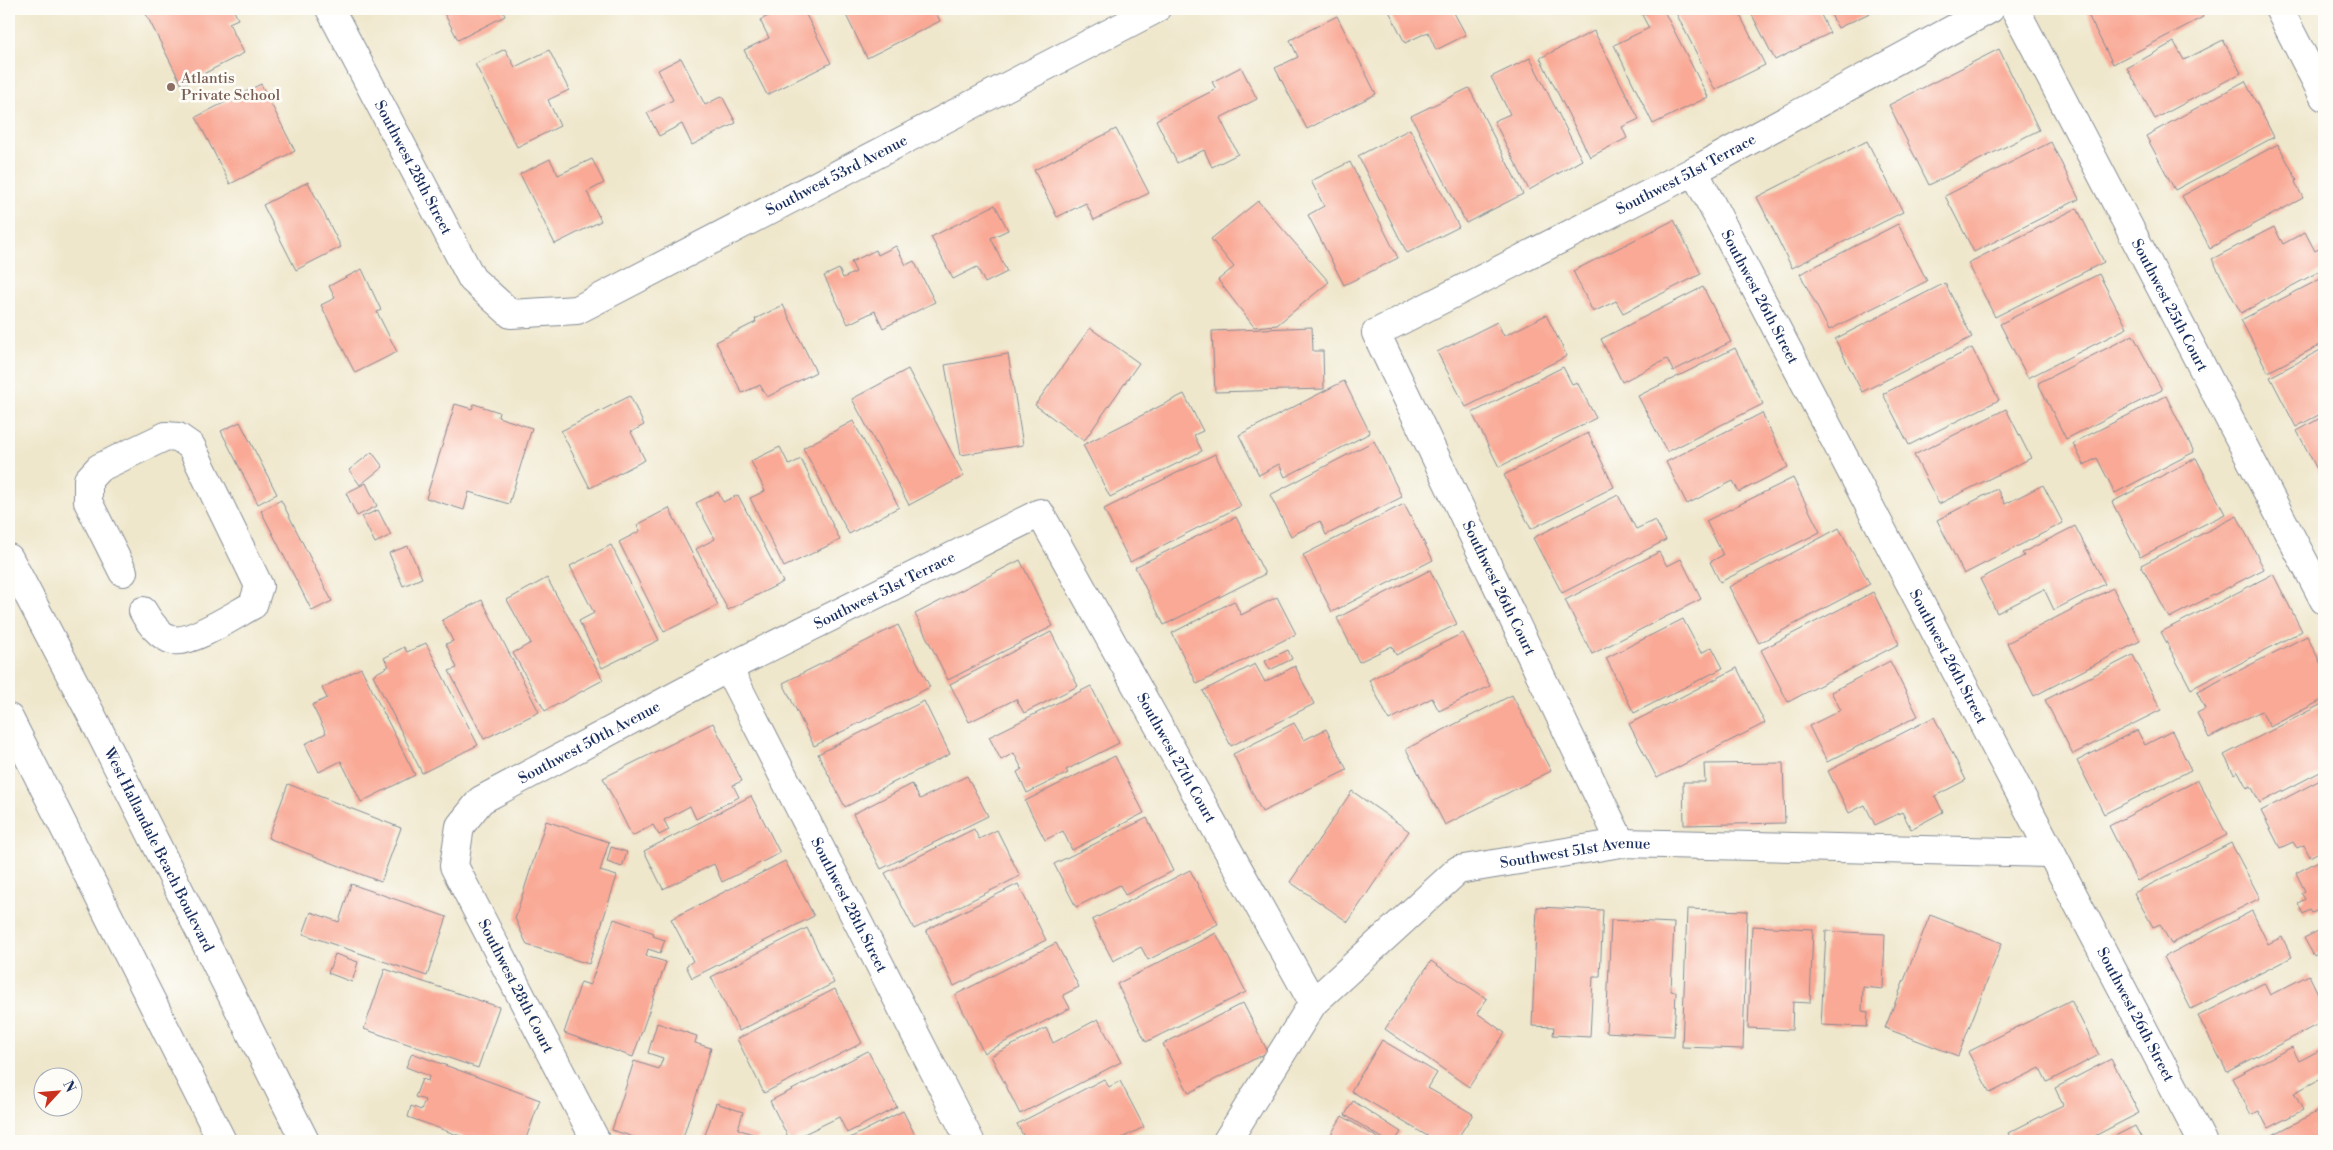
<svg xmlns="http://www.w3.org/2000/svg" width="2333" height="1150" viewBox="0 0 2333 1150" font-family="'Libre Bodoni',serif">
  <style>
    .building { fill: #f9a995 }
    .lines { fill: none; stroke-linecap: round; stroke-linejoin: round }
    .minor-casing { stroke: #858b95; stroke-width: 30 }
    .major-casing { stroke: #858b95; stroke-width: 30 }
    .minor { stroke: #fff; stroke-width: 28 }
    .major { stroke: #fff; stroke-width: 28 }
    .education-dot { fill: #8d6e63; stroke: #fdfcf7; stroke-width: 2 }
    .labels { text-anchor: middle; stroke-width: 5; stroke-linejoin: round; paint-order: stroke }
    .education-label { font-size: 15px; fill: #785e54; stroke: #fdfcf7; text-anchor: start }
    .street-label { font-size: 15px; fill: #1b2f5e; stroke: #fdfcf7 }
  </style>
  <rect width="100%" height="100%" fill="#fdfcf7"/>
  <filter id="ink" filterUnits="userSpaceOnUse"><feTurbulence type="fractalNoise" baseFrequency=".02" numOctaves="2"/><feDisplacementMap in="SourceGraphic" scale="10" xChannelSelector="R" yChannelSelector="G"/><feConvolveMatrix kernelMatrix="1 2 1 2 8 2 1 2 1" color-interpolation-filters="sRGB"/></filter>
  <filter id="wash" filterUnits="userSpaceOnUse"><feTurbulence type="fractalNoise" baseFrequency=".0096" numOctaves="4" result="noise"/><feDisplacementMap in="SourceGraphic" scale="20" xChannelSelector="R" yChannelSelector="G"/><feGaussianBlur stdDeviation="1.12" result="paint"/><feColorMatrix in="noise" values="0 0 0 0 0 0 0 0 0 0 0 0 0 0 0 0 0 1.4 0 .05"/><feComposite in="paint" operator="in"/></filter>
  <g filter="url(#wash)">
    <rect width="100%" height="100%" fill="#efe7cc"/>
    <g id="blocks">
      <!-- building -->
      <path class="building" d="M157,9H233L238,19L229,23L244,53L182,85L146,14Z
        M442,9H502L505,16L458,40Z
        M783,9H803L831,63L767,95L744,50L769,38L760,20Z
        M843,9H934L940,21L867,58Z
        M1388,9H1452L1466,35L1436,50L1428,32L1405,43Z
        M1655,9H1663L1708,97L1653,124L1614,45L1649,28L1642,15Z
        M1674,9H1737L1765,65L1715,90Z
        M1749,9H1818L1830,33L1775,60Z
        M1828,9H1878L1838,28Z
        M2091,9H2199L2203,17L2113,64L2086,11Z
        M1337,16L1376,94L1307,129L1275,68L1298,57L1290,40Z
        M1594,31L1639,119L1622,127L1627,138L1590,157L1540,58Z
        M2223,40L2241,73L2155,119L2127,68L2174,42L2184,60Z
        M505,49L515,67L549,50L569,90L548,100L560,126L517,147L475,64Z
        M1999,49L2039,130L1929,185L1889,105Z
        M681,58L705,105L722,96L736,123L692,145L682,124L659,136L647,113L673,100L658,70Z
        M1530,58L1582,160L1529,190L1494,121L1510,114L1491,77Z
        M1241,67L1257,99L1220,118L1238,154L1212,167L1204,150L1177,163L1156,120L1216,89L1212,82Z
        M2245,81L2274,137L2175,190L2146,136Z
        M261,84L295,151L230,184L196,117Z
        M1469,88L1523,194L1466,223L1411,116Z
        M1116,129L1149,193L1094,220L1086,203L1057,217L1034,170Z
        M1410,129L1459,227L1407,253L1358,156Z
        M1867,141L1903,212L1792,268L1757,197Z
        M2051,142L2079,199L1974,252L1945,196Z
        M2278,144L2297,180L2295,182L2303,198L2210,248L2182,196Z
        M550,159L558,175L592,159L604,183L587,192L601,221L555,244L520,174Z
        M1350,162L1398,258L1344,285L1308,215L1324,206L1311,181Z
        M308,182L341,247L296,270L263,205Z
        M1258,201L1329,282L1277,325L1254,327L1218,280L1234,267L1211,239Z
        M995,205L1008,230L991,238L1007,272L985,283L977,267L953,279L931,237Z
        M2077,208L2104,262L1995,317L1968,263Z
        M1674,220L1701,274L1623,313L1616,301L1593,312L1573,271Z
        M1898,224L1927,281L1829,330L1800,274Z
        M2274,227L2283,244L2305,232L2315,251L2324,246V269L2241,313L2212,259Z
        M896,246L906,265L914,261L935,302L883,328L875,311L848,324L824,276L839,269L843,278L856,272L851,262L876,250L878,255Z
        M362,269L381,310L377,312L397,352L355,373L321,305L335,298L329,286Z
        M2099,274L2127,328L2028,378L2000,324Z
        M2324,277V343L2268,372L2241,320Z
        M1945,283L1972,337L1862,392L1835,339Z
        M1703,287L1731,342L1673,371L1667,359L1622,382L1601,339Z
        M783,305L816,372L767,397L760,385L742,393L716,342L756,322L755,319Z
        M1546,315L1567,356L1466,407L1437,352L1497,322L1504,336Z
        M1312,327L1313,351H1323L1324,389L1215,392L1212,331Z
        M1090,328L1139,363L1084,441L1035,405Z
        M2133,335L2162,390L2066,439L2038,383Z
        M1735,348L1763,404L1667,452L1638,396Z
        M1972,348L1999,400L1909,445L1883,394Z
        M2324,348V412L2296,427L2270,377Z
        M1008,354L1023,445L961,455L945,365Z
        M1563,367L1572,384L1577,382L1596,418L1499,467L1472,413Z
        M908,369L964,476L909,505L852,399Z
        M1344,381L1370,433L1285,477L1279,464L1259,475L1239,435Z
        M1184,394L1203,431L1194,435L1202,451L1110,497L1083,445Z
        M630,396L644,425L631,432L645,460L590,488L561,431Z
        M2166,396L2194,452L2115,493L2097,458L2084,465L2073,443Z
        M455,404L472,409L474,404L499,412L498,417L532,428L509,504L469,492L464,510L426,498Z
        M2006,409L2031,458L1939,504L1914,455Z
        M1762,413L1788,467L1739,492L1733,481L1687,504L1666,462Z
        M2324,416V475L2321,477L2297,431Z
        M853,421L899,507L849,534L803,448Z
        M240,422L277,494L258,504L221,431Z
        M1588,433L1614,487L1531,529L1504,475Z
        M1374,441L1402,497L1326,535L1320,521L1291,536L1270,495Z
        M780,447L789,465L801,459L840,540L784,567L750,498L765,491L751,461Z
        M372,452L383,467L360,485L349,470Z
        M1215,454L1241,506L1130,562L1104,509Z
        M2196,458L2225,514L2140,557L2112,502Z
        M1793,478L1820,532L1720,582L1710,562L1723,555L1706,521Z
        M366,483L377,506L357,516L346,493Z
        M2043,485L2063,523L1964,574L1937,520L1997,489L2005,504Z
        M718,492L723,502L738,495L783,582L728,610L696,549L715,539L696,503Z
        M1618,495L1636,529L1655,520L1666,540L1562,593L1533,538Z
        M281,500L332,601L312,611L261,511Z
        M1404,504L1433,560L1332,612L1303,555Z
        M669,508L718,605L664,632L619,542L640,531L637,525Z
        M378,510L391,535L375,543L362,517Z
        M2237,516L2264,569L2169,618L2141,565Z
        M1236,517L1265,574L1164,625L1135,567Z
        M2075,526L2105,584L2054,610L2044,589L1997,613L1980,579L2024,556L2022,553Z
        M1839,528L1870,584L1759,643L1729,587Z
        M611,545L659,640L602,668L579,621L594,613L570,566Z
        M408,546L422,578L403,586L389,553Z
        M1659,552L1667,566L1681,559L1701,599L1592,654L1565,600Z
        M1020,560L1053,626L948,680L915,614Z
        M1430,570L1457,624L1396,655L1392,646L1359,662L1337,618Z
        M2273,574L2302,631L2191,689L2161,632Z
        M547,578L603,680L545,711L513,653L531,643L507,600Z
        M2113,588L2140,641L2034,696L2007,643Z
        M1873,592L1899,644L1788,702L1761,650Z
        M1277,597L1296,634L1197,684L1172,633L1234,601L1241,615Z
        M482,600L539,712L484,739L449,671L457,668L446,644L453,641L442,620Z
        M1683,619L1701,653L1712,647L1723,668L1634,713L1606,658Z
        M898,625L930,687L814,746L783,683Z
        M1051,632L1078,686L1024,713L1016,699L969,722L950,684Z
        M1463,633L1490,686L1439,711L1432,698L1389,720L1369,680Z
        M2307,636L2324,670V699L2270,727L2261,711L2209,738L2197,713L2205,709L2197,692Z
        M426,643L478,745L422,773L373,675L389,666L384,658L404,647L407,652Z
        M1288,650L1292,659L1270,670L1265,661Z
        M2133,655L2161,710L2073,754L2045,700Z
        M1890,661L1918,716L1827,762L1809,726L1841,710L1831,692Z
        M1255,664L1265,682L1295,666L1314,704L1231,746L1203,691Z
        M361,668L415,775L361,802L341,761L319,772L305,744L326,733L312,705L327,698L322,688Z
        M1737,668L1765,723L1657,778L1629,724Z
        M1091,686L1119,743L1066,770L1068,773L1027,793L1017,772L1022,769L1014,753L1001,760L989,737Z
        M1512,695L1551,771L1445,825L1406,749Z
        M924,701L950,754L845,807L818,754Z
        M2324,703V770L2260,803L2251,786L2247,788L2238,771L2234,774L2224,755Z
        M1934,717L1966,780L1935,796L1943,812L1911,829L1902,812L1875,825L1865,805L1849,813L1828,771Z
        M713,723L742,781L733,785L739,797L696,819L690,806L664,820L669,830L659,835L653,825L632,836L603,778Z
        M1294,723L1304,740L1326,729L1347,770L1262,812L1233,754Z
        M2137,730L2145,745L2172,731L2191,770L2104,814L2077,761Z
        M1115,756L1144,813L1072,850L1063,831L1045,840L1025,801Z
        M1783,763L1785,823L1684,825L1683,782H1705L1704,764Z
        M967,776L988,816L881,869L853,814L912,784L920,799Z
        M2324,778V849L2310,857L2304,845L2297,848L2293,842L2280,848L2261,811Z
        M2198,780L2227,835L2137,881L2109,826Z
        M288,784L401,828L381,882L268,838Z
        M1352,791L1409,831L1348,922L1290,882Z
        M751,796L780,853L722,882L714,864L663,889L644,851Z
        M1147,818L1173,871L1125,895L1120,885L1076,907L1054,864Z
        M546,821L609,842L600,871L617,876L589,964L527,945L515,918Z
        M974,829L979,839L997,830L1020,876L914,929L885,873Z
        M2231,843L2260,898L2171,944L2160,924L2153,927L2134,893Z
        M611,847L627,852L622,867L607,862Z
        M2324,858V907L2312,913L2310,910L2303,914L2298,903L2305,899L2301,893L2305,891L2296,873Z
        M785,861L814,916L692,978L686,966L693,961L671,919Z
        M1190,870L1218,924L1148,960L1141,947L1113,961L1092,920Z
        M351,884L447,917L427,976L303,934L311,912L339,922Z
        M1018,884L1046,940L954,986L926,930Z
        M1537,907L1603,910L1600,977H1593L1590,1037L1553,1035L1554,1027L1532,1026Z
        M1687,909L1747,911L1743,1049L1682,1047Z
        M2252,911L2268,944L2282,937L2292,957L2191,1009L2164,957Z
        M1930,915L2002,943L1958,1056L1885,1028Z
        M614,919L654,933L653,936L665,940L660,953L648,949L646,956L666,962L633,1057L564,1033L581,982L590,985Z
        M1611,920L1674,923L1671,991L1676,992L1674,1036L1606,1032Z
        M1752,926L1813,929L1810,1003L1793,1002L1792,1030L1748,1028Z
        M807,928L834,983L739,1031L711,977Z
        M2324,928V950L2314,956L2304,938Z
        M1826,931L1885,934L1883,989L1863,987L1862,1011L1868,1012L1867,1027L1821,1025Z
        M1216,933L1246,992L1146,1042L1117,984Z
        M1056,943L1079,987L1063,995L1070,1008L984,1053L955,995Z
        M335,954L358,962L352,982L328,973Z
        M1431,961L1487,999L1477,1013L1505,1033L1469,1087L1385,1029Z
        M385,969L499,1007L478,1068L364,1029Z
        M2309,975L2324,1006V1021L2227,1072L2198,1016L2264,983L2270,995Z
        M835,989L862,1043L764,1093L737,1039Z
        M2071,1000L2099,1055L2047,1082L2040,1068L1990,1093L1968,1052Z
        M1243,1003L1268,1052L1189,1093L1163,1044Z
        M1098,1019L1121,1062L1020,1114L991,1056L1046,1028L1053,1043Z
        M657,1023L697,1036L695,1043L711,1048L682,1141H646L612,1130L634,1061L659,1069L663,1058L648,1053Z
        M1382,1040L1437,1073L1428,1088L1473,1114L1456,1141H1436L1351,1091Z
        M2292,1047L2299,1061L2324,1048V1077L2294,1093L2303,1110L2268,1128L2259,1111L2251,1115L2232,1078Z
        M868,1051L897,1107L847,1133L839,1117L790,1141L770,1101Z
        M412,1053L540,1100L525,1141H474L408,1117L411,1106L421,1110L425,1100L415,1097L422,1079L428,1081L429,1076L406,1067Z
        M2111,1059L2139,1113L2085,1141H2052L2050,1138L2043,1141H2012L2008,1133L2063,1105L2055,1088Z
        M1104,1079L1109,1087L1120,1081L1144,1127L1116,1141H1026L1017,1124Z
        M1353,1101L1401,1132L1395,1141H1387L1345,1115Z
        M716,1103L743,1112L738,1129L758,1136L756,1141H703Z
        M2324,1108V1141H2264L2263,1140Z
        M903,1111L918,1141H844Z
        M1342,1116L1383,1141H1327Z
        M2135,1126L2143,1141H2105Z"/>
    </g>
  </g>
  <g filter="url(#ink)">
    <use href="#blocks" fill-opacity="0" stroke="#858b95" stroke-width="1"/>
    <g class="lines">
      <!-- minor casing -->
      <g class="minor-casing">
        <g id="minor">
          <path id="s1" d="M330,9L472,279L511,314L577,310L1156,9"/>
          <path id="s2" d="M2015,9L2324,600"/>
          <path d="M2279,9L2324,97"/>
          <path id="s3" d="M1694,171L2202,1141"/>
          <path d="M123,572L88,502V480L99,468L166,436L178,437L191,446L259,586L253,605C236,614 191,644 173,640C160,637 149,622 143,611"/>
          <path id="s4" d="M728,668L970,1141"/>
          <path id="s5" d="M1621,843L1376,333L1694,171L1990,9"/>
          <path id="s6" d="M596,1141L454,866L460,826L481,800L728,668L1040,513L1313,1003"/>
          <path id="s7" d="M1227,1141L1313,1003L1458,870L1621,843L2051,853"/>
        </g>
      </g>
      <!-- major casing -->
      <g class="major-casing">
        <g id="major">
          <path id="s8" d="M9,558L93,718L305,1141"/>
          <path d="M9,718L222,1141"/>
        </g>
      </g>
      <!-- minor -->
      <use href="#minor" class="minor"/>
      <!-- major -->
      <use href="#major" class="major"/>
    </g>
  </g>
  <!-- markers -->
  <circle class="education-dot" cx="171" cy="87" r="5"/>
  <g class="labels">
    <!-- education labels -->
    <g class="education-label">
      <text x="181" y="83">Atlantis<tspan x="181" dy="17">Private School</tspan></text>
    </g>
    <!-- street labels -->
    <g class="street-label">
      <text dy="5" stroke="none"><textPath href="#s1" startOffset="179">Southwest 28th Street</textPath></text>
      <text dy="5" stroke="none"><textPath href="#s5" startOffset="914">Southwest 51st Terrace</textPath></text>
      <text dy="5" stroke="none"><textPath href="#s1" startOffset="716">Southwest 53rd Avenue</textPath></text>
      <text dy="5" stroke="none"><textPath href="#s3" startOffset="142">Southwest 26th Street</textPath></text>
      <text dy="5" stroke="none"><textPath href="#s2" startOffset="334">Southwest 25th Court</textPath></text>
      <text transform="translate(1499 588) rotate(64)" y="5">Southwest 26th Court</text>
      <text dy="5" stroke="none"><textPath href="#s6" startOffset="838">Southwest 51st Terrace</textPath></text>
      <text dy="5" stroke="none"><textPath href="#s3" startOffset="548">Southwest 26th Street</textPath></text>
      <text dy="5" stroke="none"><textPath href="#s6" startOffset="506">Southwest 50th Avenue</textPath></text>
      <text dy="5" stroke="none"><textPath href="#s6" startOffset="1292">Southwest 27th Court</textPath></text>
      <text dy="5" stroke="none"><textPath href="#s8" startOffset="328">West Hallandale Beach Boulevard</textPath></text>
      <text dy="5" stroke="none"><textPath href="#s7" startOffset="478">Southwest 51st Avenue</textPath></text>
      <text dy="5" stroke="none"><textPath href="#s4" startOffset="266">Southwest 28th Street</textPath></text>
      <text transform="translate(516 986) rotate(63)" y="5">Southwest 28th Court</text>
      <text dy="5" stroke="none"><textPath href="#s3" startOffset="952">Southwest 26th Street</textPath></text>
    </g>
  </g>
  <!-- margin -->
  <rect width="2333" height="1150" fill="none" stroke="#fdfcf7" stroke-width="30"/>
  <!-- north arrow -->
  <g transform="translate(58 1092) rotate(64)"><circle r="24" fill="#fdfcf7" stroke="#a3aaba"/>
  <path d="M0-4L9 19L0 12L-9 19Z" fill="#c8321e"/>
  <text y="-8" font-size="14" font-weight="bold" text-anchor="middle" fill="#1b2f5e">N</text>
  </g>
</svg>
